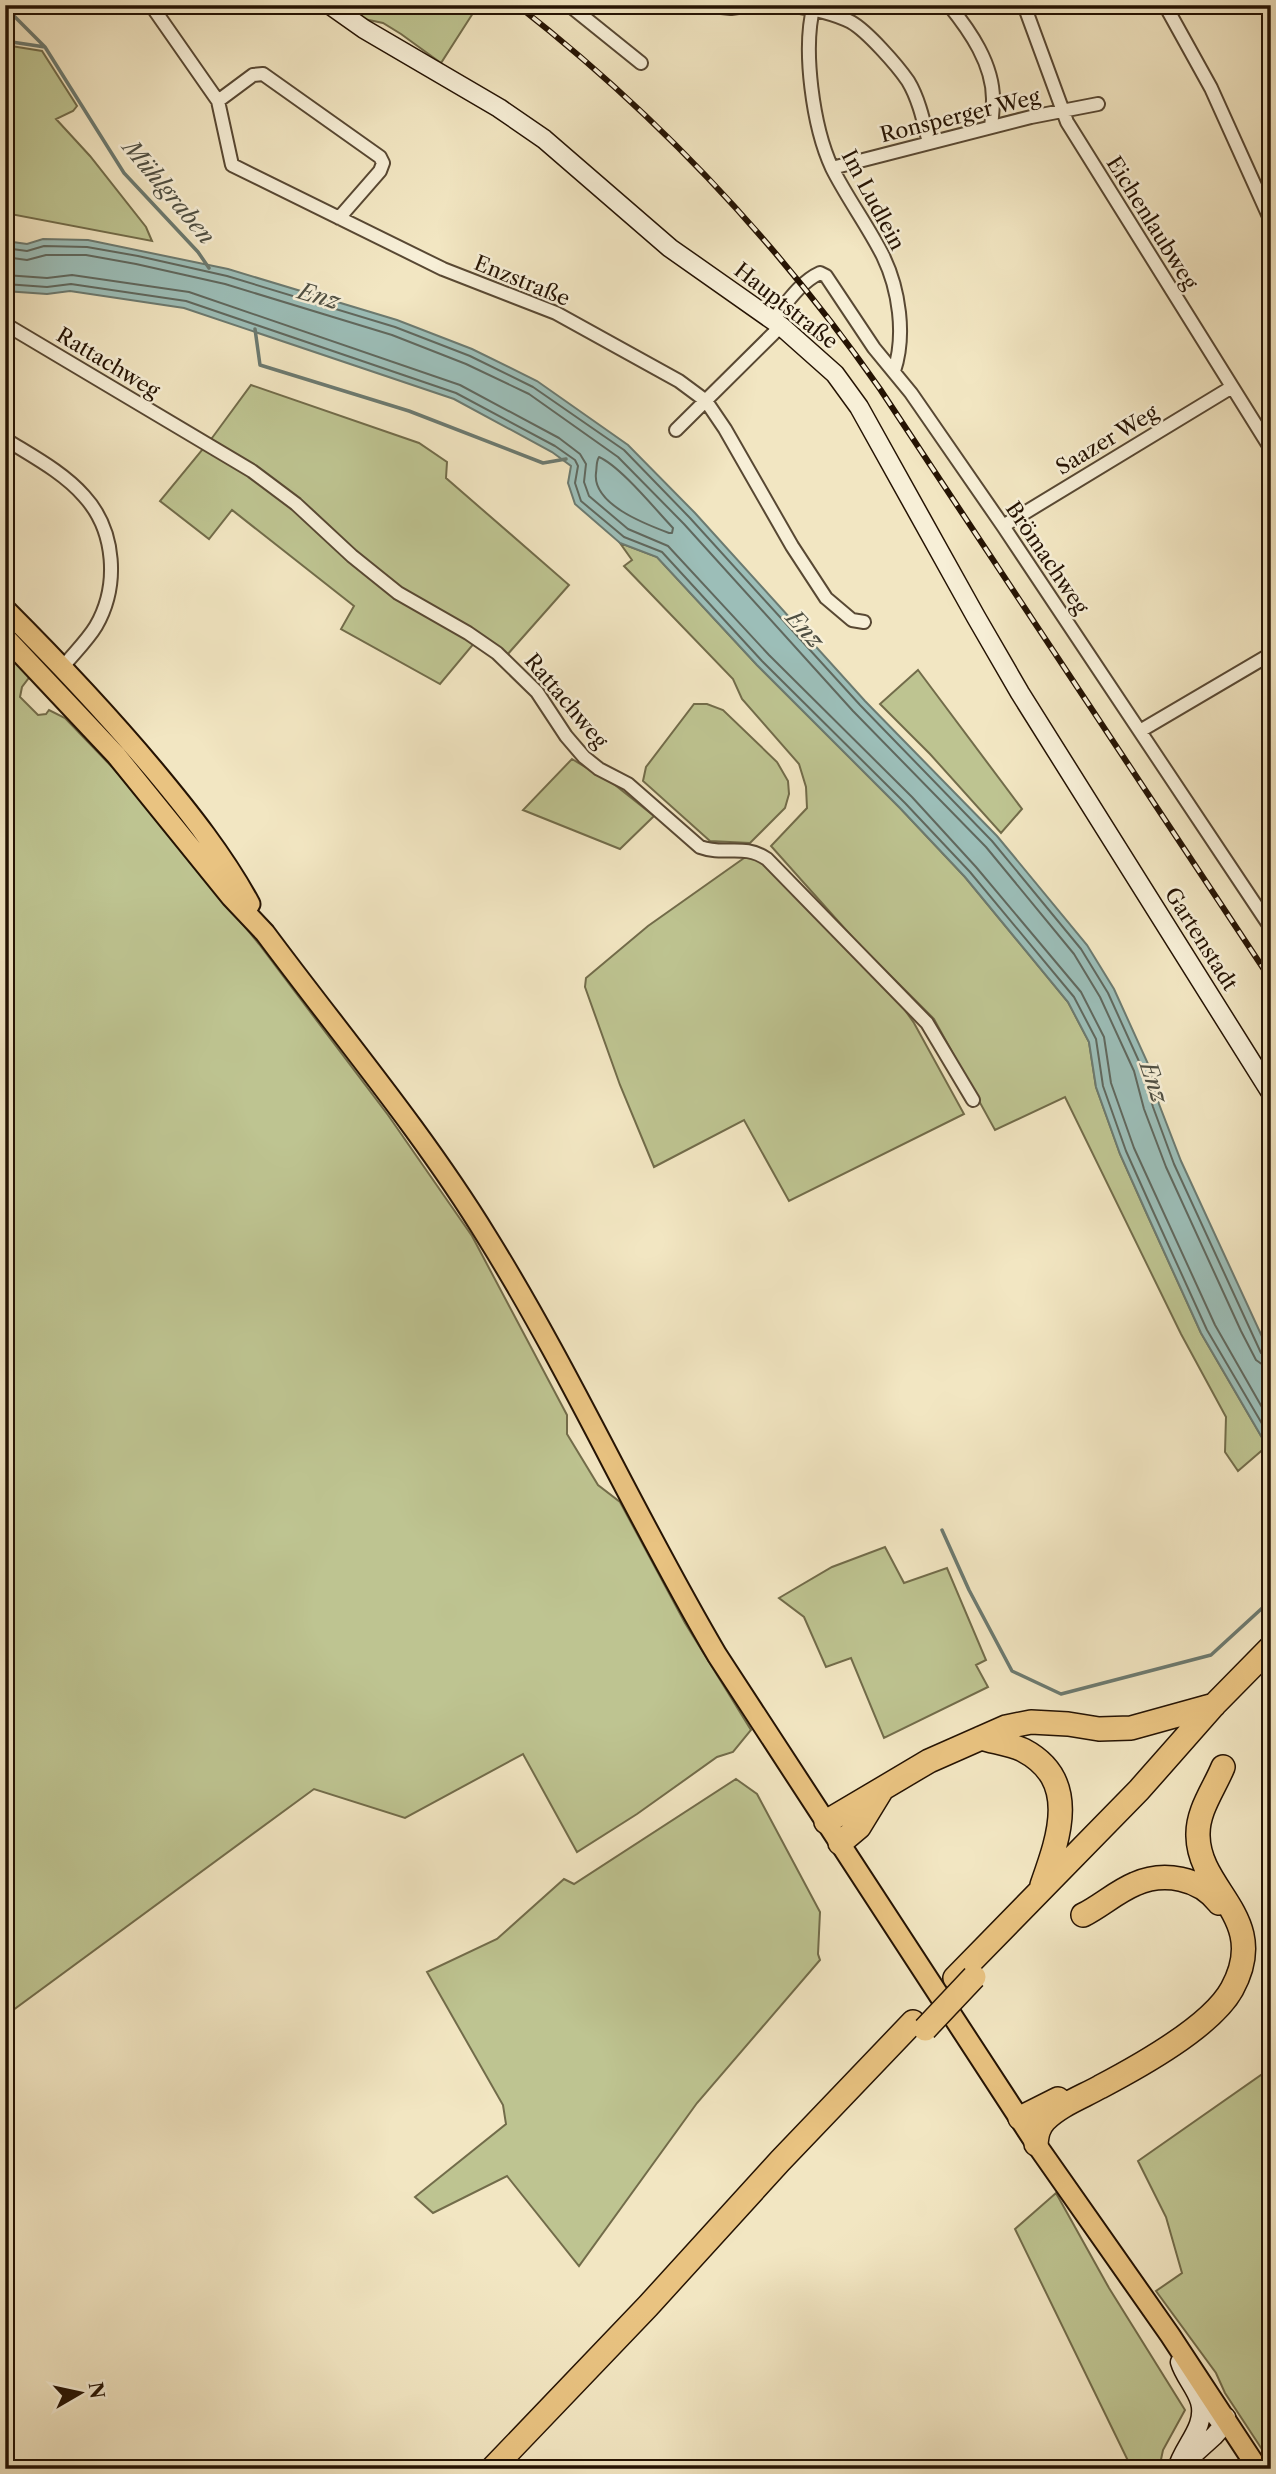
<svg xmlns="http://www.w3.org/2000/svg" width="1276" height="2474" viewBox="0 0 1276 2474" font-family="'Libre Caslon Text',serif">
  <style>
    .green { fill: #bec491; stroke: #726c4a; stroke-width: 2 }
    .water { fill: #9cbeb8; stroke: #6c7a70; stroke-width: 2 }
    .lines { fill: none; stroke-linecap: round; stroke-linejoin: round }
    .shore { stroke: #60685e; stroke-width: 2 }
    .stream { stroke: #6c7a70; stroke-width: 3.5 }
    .street-casing { stroke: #584833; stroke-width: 16 }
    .secondary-casing { stroke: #251303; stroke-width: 21 }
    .primary-casing { stroke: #251303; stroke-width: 23 }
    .highway-casing { stroke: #251303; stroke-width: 26 }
    .street { stroke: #f7efd7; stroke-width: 12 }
    .secondary { stroke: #f7efd7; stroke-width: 18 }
    .primary { stroke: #e9c381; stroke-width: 19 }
    .highway { stroke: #e9c381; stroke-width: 23 }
    .rail-casing { stroke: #251303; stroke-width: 6 }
    .rail { stroke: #f7efd7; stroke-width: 3.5; stroke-dasharray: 10; stroke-linecap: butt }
    .highway-bridge-casing { stroke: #251303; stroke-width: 26; stroke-linecap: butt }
    .highway-bridge { stroke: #e9c381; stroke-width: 23 }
    .labels { text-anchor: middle; stroke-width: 5; stroke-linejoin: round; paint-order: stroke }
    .street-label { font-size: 21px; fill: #251303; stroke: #f7efd7 }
    .water-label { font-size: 23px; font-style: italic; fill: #4f4f42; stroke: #f7efd7 }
  </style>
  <rect width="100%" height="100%" fill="#f2e6c2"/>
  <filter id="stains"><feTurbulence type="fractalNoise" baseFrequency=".00286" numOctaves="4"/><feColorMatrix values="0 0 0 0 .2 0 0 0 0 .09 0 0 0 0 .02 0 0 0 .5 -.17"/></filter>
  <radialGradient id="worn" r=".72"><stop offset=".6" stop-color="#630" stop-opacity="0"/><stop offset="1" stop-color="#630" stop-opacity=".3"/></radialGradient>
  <!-- green -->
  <path class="green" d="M345,5H469L475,10L441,63L401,34L383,23L364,19Z
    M5,45L42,51L77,106L73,111L56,119L90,156L146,227L152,241L5,213Z
    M251,385L419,443L447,462L446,478L569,585L507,655L480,636L440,684L341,629L354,606L232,510L209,539L160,501L212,438Z
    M620,543L657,557L757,665L900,808L965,877L1068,1002L1089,1042L1096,1087L1120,1154L1146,1212L1201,1333L1267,1446L1238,1471L1225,1452L1226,1417L1181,1334L1065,1097L995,1130L934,1019L854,939L771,846L807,808L806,787L799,764L742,699L733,679L624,566L632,560Z
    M5,649L31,675L22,687L20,697L38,715L46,714L49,710L65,718L113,768L179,845L259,944L388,1115L472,1236L567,1415V1434L598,1485L620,1502L685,1623L751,1730L733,1752L717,1757L637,1814L577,1852L523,1754L405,1818L314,1789L5,2016Z
    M918,670L1022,809L1001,833L930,754L880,704Z
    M694,704H707L723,710L777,762L788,781L789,794L785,808L750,843L710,841L643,781L646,767Z
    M572,759L615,785L654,816L620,849L523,810Z
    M754,851L879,973L914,1023L964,1114L789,1201L744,1120L654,1167L620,1085L585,987L586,978L648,926Z
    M885,1547L904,1583L947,1568L986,1660L976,1665L988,1687L884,1738L851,1658L826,1667L804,1617L779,1598L832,1567Z
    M736,1779L757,1794L820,1912L818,1954L820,1960L697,2103L579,2266L507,2176L433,2213L415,2197L506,2124L503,2105L427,1972L497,1939L564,1879L574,1884Z
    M1271,2068V2463L1225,2393L1216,2373L1156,2291L1182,2273L1166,2217L1138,2161Z
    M1056,2193L1109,2288L1185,2410L1163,2450L1159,2469H1132L1015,2229Z"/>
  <!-- water -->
  <path class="water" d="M43,239L88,240L228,269L397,320L472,349L537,381L628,445L695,513L865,701L997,836L1087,945L1114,989L1149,1066L1159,1104L1181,1161L1271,1356V1453L1201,1333L1146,1212L1120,1154L1096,1087L1089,1042L1068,1002L965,877L900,808L757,665L657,557L620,543L575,504L568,483L571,466L552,452L454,399L184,308L70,291L47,294L5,291V241L27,244Z"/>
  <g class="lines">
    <!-- shore -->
    <path class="shore" d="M5,248L27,251L44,246L87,247L138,256L227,276L395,327L470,356L533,387L624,450L690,518L860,705L992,841L1081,949L1108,993L1142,1068L1153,1107L1174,1164L1261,1353L1271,1357
      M5,257L27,260L46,255H86L136,264L225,284L392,335L466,364L529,394L618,457L684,524L853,711L986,847L1074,954L1100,997L1134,1071L1144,1109L1166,1167L1241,1331L1256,1360L1263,1365L1271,1366
      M5,275L47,278L72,275L189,292L460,385L559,438L580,454L586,464L584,482L589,496L628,529L668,546L769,655L912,797L976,867L1081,992L1104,1037L1111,1083L1134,1148L1215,1325L1271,1423
      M5,284L47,287L71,284L186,301L456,393L555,446L575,460L578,466L575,483L581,501L624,537L662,552L762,661L905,803L970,872L1074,997L1096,1039L1103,1086L1126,1151L1152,1209L1207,1330L1271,1439
      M599,457C620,466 655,509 673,528L672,533H669C645,524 592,504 596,473C597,466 596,462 599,457Z"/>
    <!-- stream -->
    <path class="stream" d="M5,7L45,47
      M5,41L45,47L124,173L198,252L209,268
      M255,329L260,365L409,411L543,463L566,459
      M942,1530L969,1590L1012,1671L1061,1694L1211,1655L1271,1600"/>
    <!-- street casing -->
    <g class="street-casing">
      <path id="street" d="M151,5L218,101L232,165L443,269L556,313L679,381L706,401L725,429L792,546L826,598L852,620L864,622
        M569,5L641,63
        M702,5L731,8L752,5
        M788,5C809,8 832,12 851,22C867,31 897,65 908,81C919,99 924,123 929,143
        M814,5C802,49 813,127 832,168C847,198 868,226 883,256C899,289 906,335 894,371
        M949,5C970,31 993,64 993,99C993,108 992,118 991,127
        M1024,5L1067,122L1271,449
        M1165,5L1211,88L1271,221
        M218,101L253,75L263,74L380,157L383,163L380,171L339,218
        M832,168L1031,117L1098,104
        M772,321C786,304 800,282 820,273L826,276L874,348L911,393L1003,526L1271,928
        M5,324L252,471L296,504L352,556L398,593L468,633L497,653L537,692L566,736L584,757L599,769L628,784L700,847C724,856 744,843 767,859L927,1023L973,1100
        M676,430L781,326
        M5,439C32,456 63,472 84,496C116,531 119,586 96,626C87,641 73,654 62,668
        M1003,526L1232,387
        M1140,731L1271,654"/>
    </g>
    <!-- secondary casing -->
    <g class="secondary-casing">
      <path id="secondary" d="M330,5L364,29L499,108L544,139L670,248L781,326L835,374L859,407L976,617L1020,693L1271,1093
        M1183,2464L1214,2436L1222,2427L1226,2417L1217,2418
        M1177,2469C1183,2446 1207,2427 1200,2402C1196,2388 1184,2376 1180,2362"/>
    </g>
    <!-- primary casing -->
    <g class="primary-casing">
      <path id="primary" d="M5,609C57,661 107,714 154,770C189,812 224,856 250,904
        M5,637L116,755L231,897L265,933C340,1034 422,1131 487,1237C571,1372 636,1518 717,1655L1036,2144L1170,2335L1258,2469"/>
    </g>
    <!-- highway casing -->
    <g class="highway-casing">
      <path id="highway" d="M981,1738C994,1742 1010,1744 1023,1750C1080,1780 1059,1837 1042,1885
        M826,1822L929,1761L1006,1727L1031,1722L1068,1724L1099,1729L1131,1728L1214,1705
        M840,1843L859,1827L881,1791
        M1083,1915C1101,1906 1116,1892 1135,1884C1164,1871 1200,1878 1219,1903
        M955,1978L1139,1790L1214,1705L1271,1647
        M1020,2118L1058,2099
        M1036,2144C1037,2134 1038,2128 1045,2120C1060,2105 1082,2097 1100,2087C1138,2067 1211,2027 1232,1989C1271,1918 1199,1892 1198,1836C1197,1811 1214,1789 1223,1767
        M492,2469L648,2306L780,2161L913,2022"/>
    </g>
    <!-- street -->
    <use href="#street" class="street"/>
    <!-- secondary -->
    <use href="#secondary" class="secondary"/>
    <!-- primary -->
    <use href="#primary" class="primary"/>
    <!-- highway -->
    <use href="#highway" class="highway"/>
    <!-- rail casing -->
    <g class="rail-casing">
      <path id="rail" d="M517,5C658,115 778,243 880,389L1271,980"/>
    </g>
    <!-- rail -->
    <use href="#rail" class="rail"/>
    <!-- highway-bridge casing -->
    <g class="highway-bridge-casing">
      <path id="highway-bridge" d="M925,2029L974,1977"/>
    </g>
    <!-- highway-bridge -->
    <use href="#highway-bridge" class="highway-bridge"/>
  </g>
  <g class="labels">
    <!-- street labels -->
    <g class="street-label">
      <text transform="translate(960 116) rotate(-14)" y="7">Ronsperger Weg</text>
      <text transform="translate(873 200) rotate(62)" y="7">Im Ludlein</text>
      <text transform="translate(1152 223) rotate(58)" y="7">Eichenlaubweg</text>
      <text transform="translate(522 281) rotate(22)" y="7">Enzstraße</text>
      <text transform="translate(786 306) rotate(38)" y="7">Hauptstraße</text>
      <text transform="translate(108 363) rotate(31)" y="7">Rattachweg</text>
      <text transform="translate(1107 440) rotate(-31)" y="7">Saazer Weg</text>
      <text transform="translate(1047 558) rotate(56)" y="7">Brömachweg</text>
      <text transform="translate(566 701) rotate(50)" y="7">Rattachweg</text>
      <text transform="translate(1201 939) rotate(58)" y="7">Gartenstadt</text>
    </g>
    <!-- water labels -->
    <g class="water-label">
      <text transform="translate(169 192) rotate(50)" y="8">Mühlgraben</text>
      <text transform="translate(319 296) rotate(16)" y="8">Enz</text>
      <text transform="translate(805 629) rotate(47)" y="8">Enz</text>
      <text transform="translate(1154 1082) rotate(71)" y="8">Enz</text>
    </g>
  </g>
  <!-- margin -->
  <rect width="1276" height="2474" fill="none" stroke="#f2e6c2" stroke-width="28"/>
  <rect x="7" y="7" width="1262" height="2460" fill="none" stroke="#251303" stroke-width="3.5"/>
  <rect x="14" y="14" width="1248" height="2446" fill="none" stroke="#251303" stroke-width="2"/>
  <!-- north arrow -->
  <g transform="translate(80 2393) rotate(81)" stroke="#f7efd7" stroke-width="5" paint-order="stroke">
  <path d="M0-5L12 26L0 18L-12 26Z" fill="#251303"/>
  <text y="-10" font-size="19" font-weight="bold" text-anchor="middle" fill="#251303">N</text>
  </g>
  <rect width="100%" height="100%" filter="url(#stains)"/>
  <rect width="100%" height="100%" fill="url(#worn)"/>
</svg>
